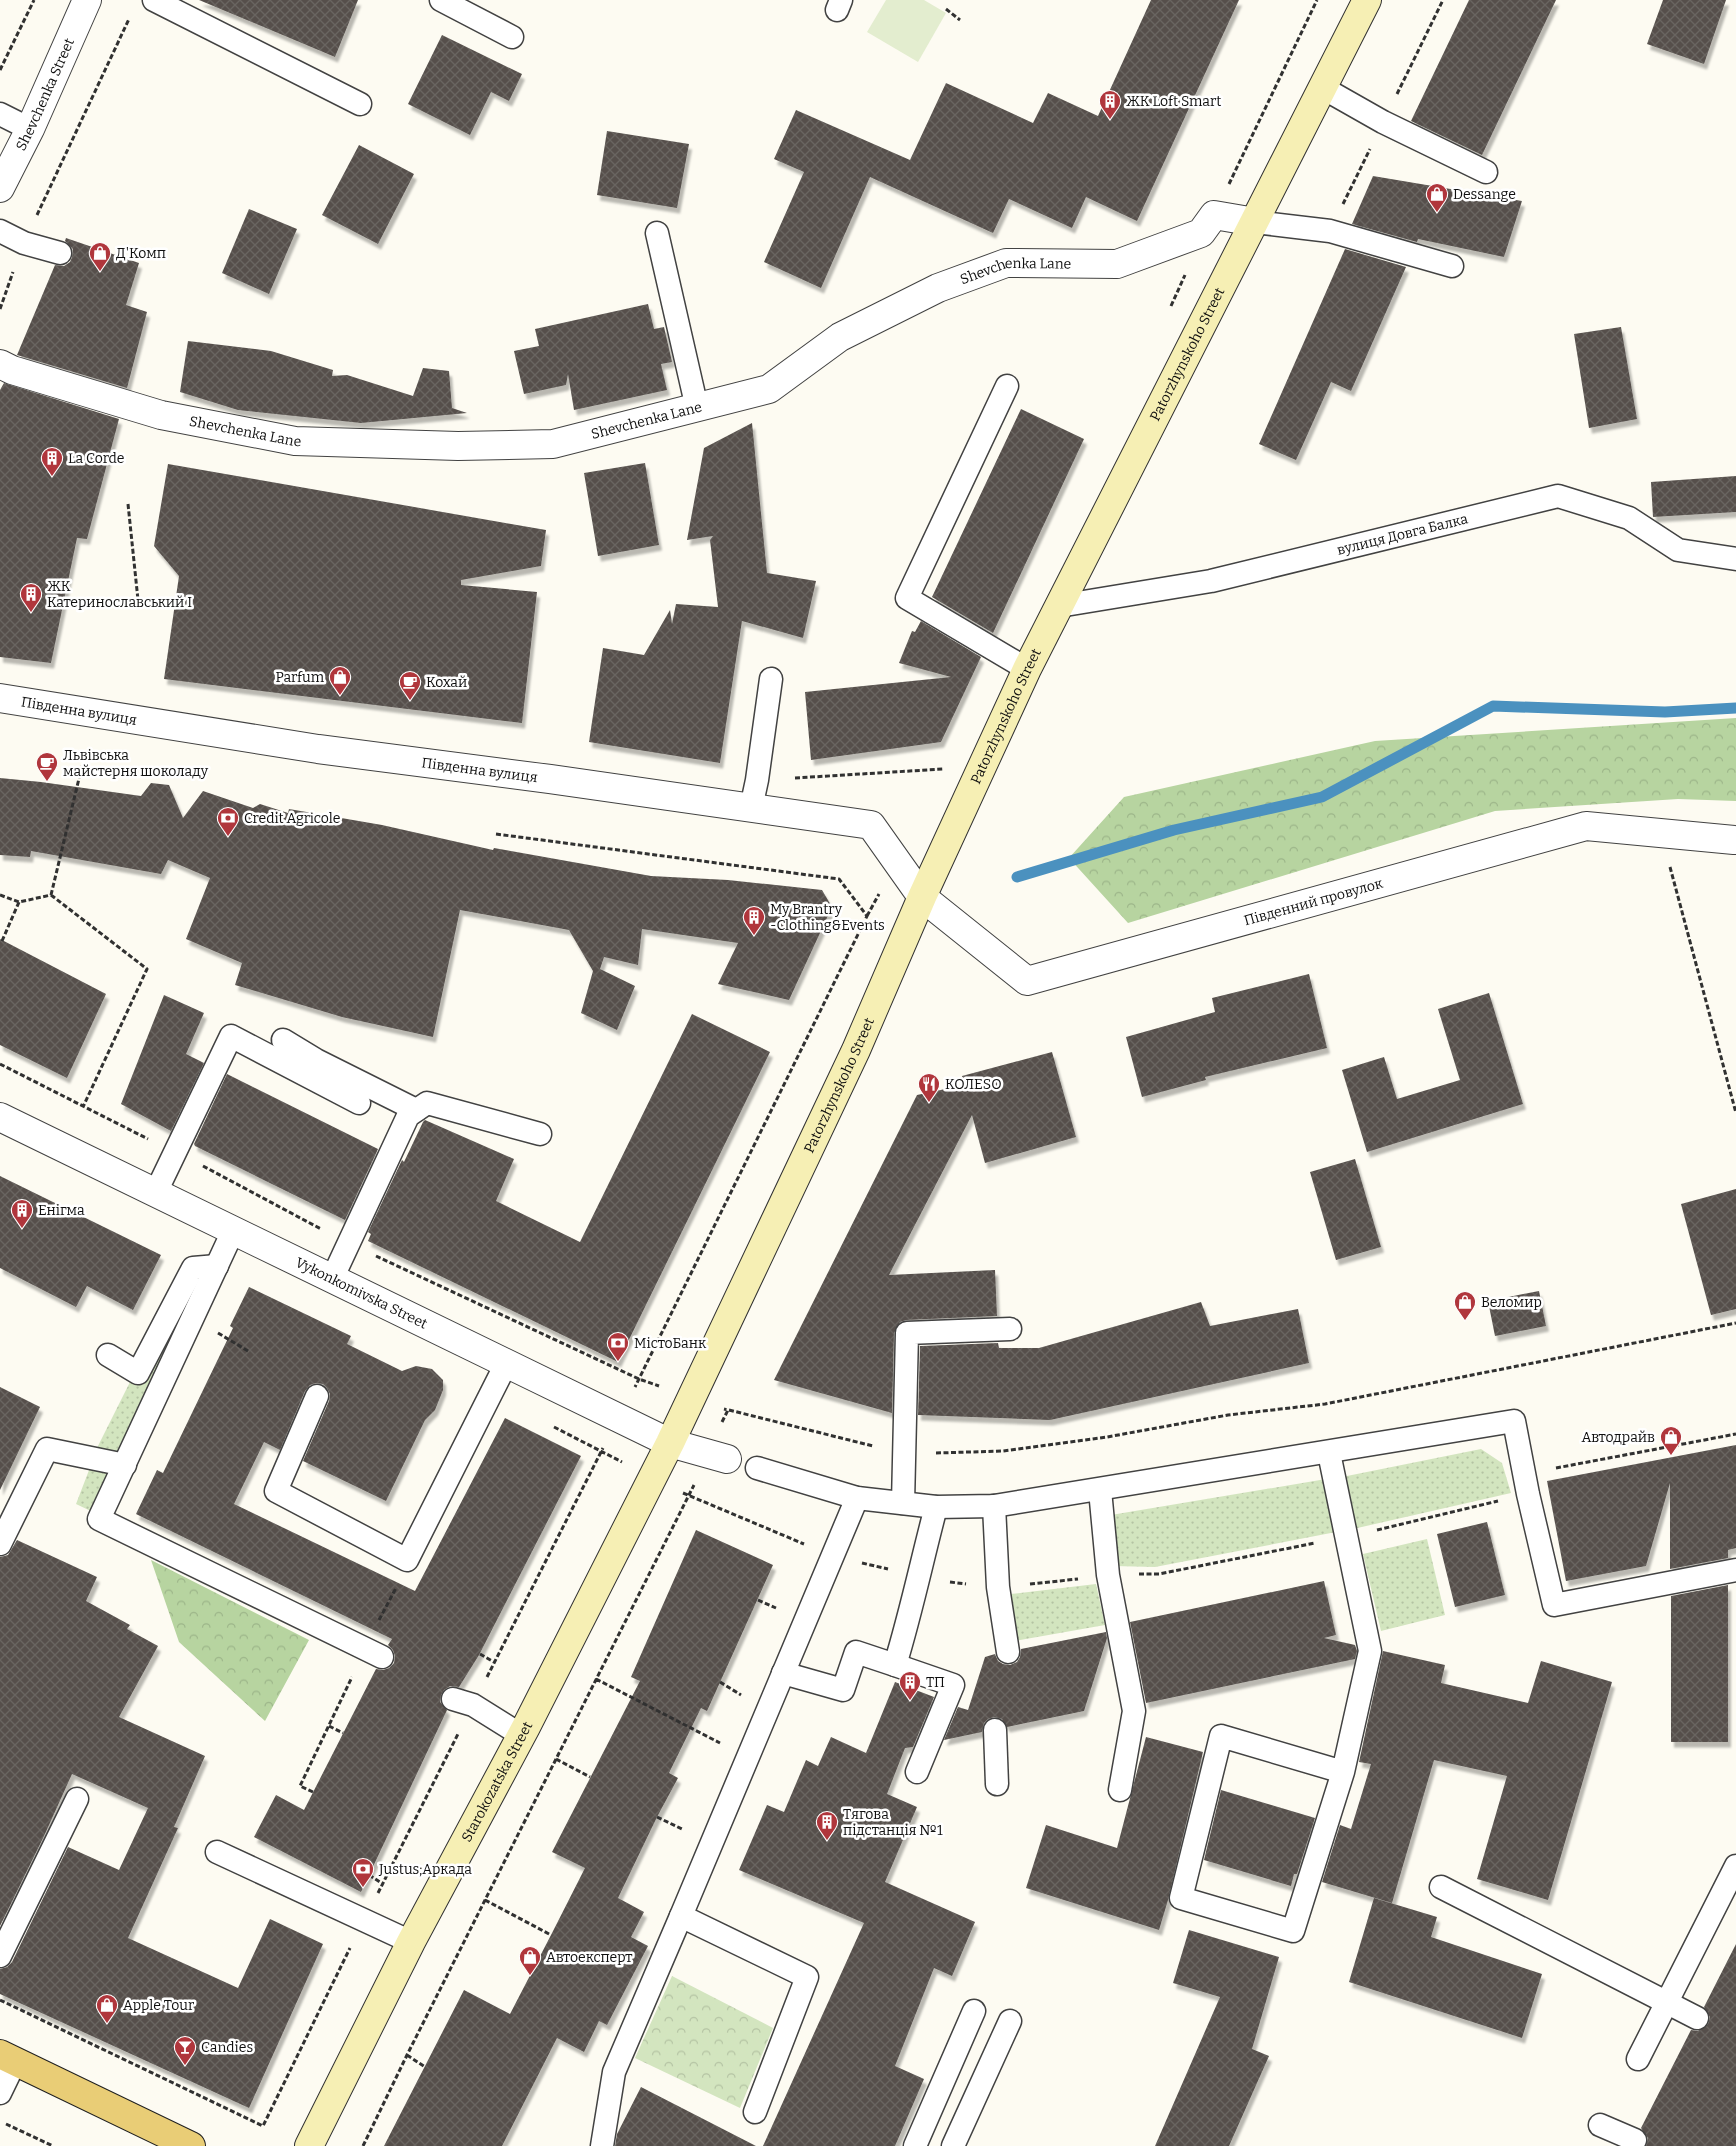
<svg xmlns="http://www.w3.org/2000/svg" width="1736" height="2146" viewBox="0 0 1736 2146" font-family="Bitter,serif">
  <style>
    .grass { fill: url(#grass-dots) }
    .forest { fill: url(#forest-crowns) }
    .park { fill: url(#park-crowns) }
    .pitch { fill: #e3edcf }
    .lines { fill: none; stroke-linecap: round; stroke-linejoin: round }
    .stream { stroke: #4b91bf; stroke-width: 11 }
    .building { fill: url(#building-cross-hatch); filter: url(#shadow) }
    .lane-casing { stroke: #424242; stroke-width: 25 }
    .street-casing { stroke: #424242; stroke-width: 30 }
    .secondary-casing { stroke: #313131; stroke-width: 30 }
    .primary-casing { stroke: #202020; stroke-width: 30 }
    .path { stroke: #313131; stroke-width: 3; stroke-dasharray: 5 2.5; stroke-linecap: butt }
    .lane { stroke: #fff; stroke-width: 22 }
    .street { stroke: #fff; stroke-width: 28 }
    .secondary { stroke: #f6efb4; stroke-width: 28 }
    .primary { stroke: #e9cd76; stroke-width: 28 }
    .labels { text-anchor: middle; stroke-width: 5; stroke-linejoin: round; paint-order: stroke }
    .street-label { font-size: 14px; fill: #0f0f0f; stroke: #fff }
    .poi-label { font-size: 14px; fill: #0f0f0f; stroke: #fff; text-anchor: start }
  </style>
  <defs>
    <pattern id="grass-dots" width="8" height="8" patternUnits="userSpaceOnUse" patternTransform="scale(1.25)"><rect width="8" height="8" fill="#d3e5bf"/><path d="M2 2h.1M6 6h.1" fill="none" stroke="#b4c3a3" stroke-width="1.8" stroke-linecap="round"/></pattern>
    <pattern id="forest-crowns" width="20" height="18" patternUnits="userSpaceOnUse" patternTransform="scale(1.25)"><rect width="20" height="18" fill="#b7d4a0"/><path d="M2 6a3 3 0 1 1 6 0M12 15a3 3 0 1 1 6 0" fill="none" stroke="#9cb589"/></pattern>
    <pattern id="park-crowns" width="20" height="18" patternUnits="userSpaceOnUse" patternTransform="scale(1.25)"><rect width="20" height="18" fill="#d3e5bf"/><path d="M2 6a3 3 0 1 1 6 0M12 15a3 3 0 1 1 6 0" fill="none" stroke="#b4c3a3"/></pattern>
    <pattern id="building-cross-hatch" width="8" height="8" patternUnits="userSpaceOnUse" patternTransform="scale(1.25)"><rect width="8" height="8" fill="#56504c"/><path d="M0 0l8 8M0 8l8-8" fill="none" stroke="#696561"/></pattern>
    <filter id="shadow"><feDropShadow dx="3" dy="5.5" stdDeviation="1" flood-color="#0004"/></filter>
  </defs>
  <rect width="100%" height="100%" fill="#fdfbf2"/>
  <!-- grass -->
  <path class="grass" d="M197,1305L123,1460L94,1454L133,1376L173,1316Z
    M1481,1449L1502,1463L1511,1493L1353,1529L1342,1477Z
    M91,1465L118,1470L97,1514L76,1504Z
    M1326,1479L1336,1532L1155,1567L1113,1566L1111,1515Z
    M1427,1539L1445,1615L1381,1631L1363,1554Z
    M1096,1584L1105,1625L1014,1641L1011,1594Z"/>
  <!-- forest -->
  <path class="forest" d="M1736,718V801L1678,799L1495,811L1128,923L1069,858L1124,797L1375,741Z
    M151,1560L309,1640L265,1721L179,1642Z"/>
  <!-- park -->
  <path class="park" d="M672,1976L773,2028L740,2108L635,2058Z"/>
  <!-- pitch -->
  <path class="pitch" d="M886,0H924L946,13L918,62L867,32Z"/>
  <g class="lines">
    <!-- stream -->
    <path class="stream" d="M1017,877L1174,830L1322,797L1493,706L1665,712L1736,708"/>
  </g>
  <!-- building -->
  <path class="building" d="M199,0H358L335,57Z
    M1151,0H1239L1137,221L1086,197L1072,228L1009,199L993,233L870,177L821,288L764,262L804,172L774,159L796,110L910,160L946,83L1033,123L1048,93L1098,116Z
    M1469,0H1556L1482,155L1411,121Z
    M1663,0H1726L1704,64L1647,44Z
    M442,35L522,74L509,101L491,92L470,135L408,104Z
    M607,131L689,144L677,208L597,195Z
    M359,145L414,174L378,244L322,215Z
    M1373,176L1522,201L1504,257L1418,239L1417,242L1352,224Z
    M249,209L297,229L269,294L222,273Z
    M66,238L139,263L126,305L147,312L127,388L17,355L55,265L64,266L70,262L72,257L73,249L65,241Z
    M1345,249L1406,267L1351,391L1331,382L1296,460L1259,444Z
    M648,304L654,329L664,327L672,362L661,364L667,390L574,410L568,374L566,385L524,394L514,351L539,346L535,329Z
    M1621,327L1637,419L1589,428L1574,334Z
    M188,341L271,351L333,370L332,376L347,375L413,396L423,368L449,371L452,408L467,413L361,423L238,410L180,392Z
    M4,383L119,419L87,539L77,538L51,663L0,657V390Z
    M1021,409L1084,439L993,633L932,597Z
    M752,423L767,573L816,581L803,638L742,621L720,763L589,742L603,648L644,655L670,610L672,624L676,604L718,607L710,540L713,536L687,540L704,448Z
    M645,463L659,545L598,556L584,473Z
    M168,464L546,530L541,566L461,580V585L537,592L522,723L164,679L179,576L154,546Z
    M1736,476V512L1653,517L1651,482Z
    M921,621L981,657L941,742L811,760L805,692L951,677L899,663L912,631L915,632Z
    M0,778L41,782L141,796L151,783L169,785L183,818L203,791L253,808L260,804L288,813L289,809L382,825L493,850L494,848L651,876L728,880L822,890L832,907L789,1000L718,984L738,943L642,929L638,965L604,957L600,969L635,986L617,1030L581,1013L593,971L569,930L460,910L433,1037L342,1017L235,985L242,963L186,939L210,878L168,860L161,874L31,851L30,857L0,855Z
    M0,939L106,994L67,1078L0,1045Z
    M1309,974L1327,1048L1205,1077L1206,1080L1142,1097L1126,1037L1215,1012L1212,998Z
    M1489,993L1523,1104L1367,1152L1342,1070L1384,1057L1397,1099L1460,1080L1438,1009Z
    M164,995L204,1013L186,1054L204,1063L171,1131L121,1104Z
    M692,1014L770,1052L618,1362L368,1241L371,1234L368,1232L402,1160L404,1162L423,1122L425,1120L514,1159L496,1201L580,1242Z
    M1052,1052L1076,1137L985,1163L972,1115L889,1275L995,1270L997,1316L906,1320L900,1322L894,1333L892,1413L774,1380L917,1095L964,1085L962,1076Z
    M227,1074L378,1149L345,1220L195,1146L194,1144Z
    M1355,1159L1381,1247L1336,1260L1310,1172Z
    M0,1176L161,1255L133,1310L87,1286L76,1307L0,1268Z
    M1736,1189V1309L1711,1315L1681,1204Z
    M249,1287L351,1336L347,1344L402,1371L416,1366L432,1369L443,1380V1390L435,1410L425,1420L386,1501L303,1461L329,1401L330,1394L327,1388L323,1384L316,1383L310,1385L305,1391L280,1450L264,1442L234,1504L415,1591L505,1418L581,1456L479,1655L459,1687L450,1686L444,1690L441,1695L440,1702L447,1710L361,1892L254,1837L276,1795L304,1810L376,1669L383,1670L389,1668L394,1663L395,1656L393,1650L388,1645L392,1639L136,1514L157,1470L163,1473L233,1328L230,1326Z
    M1539,1291L1546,1326L1495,1336L1488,1301Z
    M1201,1302L1210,1326L1298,1309L1309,1363L1050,1420L918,1415L920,1346L998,1343L999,1348H1039Z
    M0,1387L40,1407L0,1490Z
    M1736,1445V1548L1728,1550V1558L1670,1569V1483L1646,1566L1566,1581L1547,1481Z
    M1487,1522L1505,1595L1455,1607L1437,1534Z
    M696,1530L773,1565L707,1711L701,1708L669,1773L678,1778L657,1817L618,1898L644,1912L631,1937L648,1946L607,2025L599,2021L584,2052L557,2038L502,2146H384L464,1990L510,2014L551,1935L585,1868L552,1852L640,1681L631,1677Z
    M17,1540L97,1577L86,1601L130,1625L127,1629L158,1646L119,1717L205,1756L174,1827L178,1828L128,1938L238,1988L270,1919L323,1944L249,2108L0,1994V1969L7,1967L12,1962L68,1847L119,1870L148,1808L72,1774L44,1836L0,1926V1557L8,1555Z
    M1324,1581L1336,1635L1324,1638L1355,1645L1357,1651L1355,1659L1146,1703L1130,1622Z
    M1728,1585V1742H1671V1596Z
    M1106,1632L1107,1638L1084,1711L1007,1727L1002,1719L994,1717L988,1719L984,1723L982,1732L944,1740L958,1707L968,1710L985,1657L995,1654L998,1661L1003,1664L1010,1665L1017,1662L1020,1657L1021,1649Z
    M1383,1651L1445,1665L1441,1683L1528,1703L1541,1661L1612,1682L1548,1900L1477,1879L1507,1776L1434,1760L1392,1903L1322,1882L1340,1825L1351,1829L1371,1764L1359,1762Z
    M895,1682L934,1697L913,1747L905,1748L887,1794L917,1807L885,1882L975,1922L952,1976L934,1968L895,2066L924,2079L895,2146H763L864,1923L739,1870L767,1805L784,1812L806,1760L818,1766L831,1737L866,1753Z
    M1146,1737L1203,1752L1168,1900L1159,1930L1026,1888L1046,1825L1117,1848Z
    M1221,1790L1315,1818L1297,1874H1294L1291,1886L1204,1860Z
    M1374,1898L1437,1917L1431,1937L1542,1974L1522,2038L1349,1982Z
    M1189,1930L1279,1957L1252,2049L1269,2056L1229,2146H1155L1220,1997L1173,1983Z
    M1736,1944V2146H1646L1648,2138L1641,2128L1691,2030L1698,2031L1708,2024L1710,2017L1704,2007Z
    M641,2087L756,2146H615L617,2134Z"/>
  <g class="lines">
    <!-- lane casing -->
    <g class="lane-casing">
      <g id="lane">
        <path d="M154,0L360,104"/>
        <path d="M441,0L512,37"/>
        <path d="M837,10L841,0"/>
        <path d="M1323,88L1383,122L1486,172"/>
        <path d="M0,114L30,129"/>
        <path d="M1255,222L1330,231L1452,266"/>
        <path d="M0,231L24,243L60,253"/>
        <path d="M657,233L697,408"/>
        <path d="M1007,386L907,598L1027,669"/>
        <path id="s1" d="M1059,606L1211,581L1558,496L1629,518L1678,550L1736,559"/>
        <path d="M751,808L757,780L771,679"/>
        <path d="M283,1040L316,1060L416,1110"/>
        <path d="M155,1194L231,1036L359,1103"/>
        <path d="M233,1231L99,1519L382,1657"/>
        <path d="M332,1279L408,1116L427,1103L540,1134"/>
        <path d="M108,1355L138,1373L193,1268L217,1266"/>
        <path d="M317,1396L276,1491L407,1560L506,1364"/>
        <path d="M1329,1453L1370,1651L1343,1772L1293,1931L1181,1898L1221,1736L1343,1772"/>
        <path d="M757,1468L857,1498L936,1507L994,1506L1514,1421L1528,1494L1554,1605L1736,1570"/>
        <path d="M1100,1490L1108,1575L1134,1711L1120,1790"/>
        <path d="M903,1503L907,1333L1010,1329"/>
        <path d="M994,1506L998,1587L1008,1652"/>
        <path d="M0,1544L47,1449L125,1465"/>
        <path d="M895,1665L953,1685L917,1772"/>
        <path d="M783,1673L843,1690L856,1652L895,1665C911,1613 922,1560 936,1507"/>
        <path d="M453,1699L473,1705L521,1735"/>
        <path d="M995,1730L997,1784"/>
        <path d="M217,1852L411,1942"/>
        <path d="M1441,1887L1697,2018"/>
        <path d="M0,1956L77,1799"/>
        <path d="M1638,2059L1736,1866"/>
        <path d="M0,2093L15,2062"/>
        <path d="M755,2112L807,1977L681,1916L857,1498"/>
        <path d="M1600,2125L1635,2140"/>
        <path d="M602,2146L614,2072L681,1916"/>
        <path d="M915,2146L974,2011"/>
        <path d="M953,2146L1010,2021"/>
      </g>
    </g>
    <!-- street casing -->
    <g class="street-casing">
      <g id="street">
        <path id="s2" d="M0,188L30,129L87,0"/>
        <path id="s3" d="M0,364L12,370L161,415L295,441L458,446L553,444L769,389L840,337L938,288L1006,263L1117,264L1201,233L1214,215L1255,222"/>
        <path id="s4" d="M0,698L318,749L550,779L871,825L922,897L1027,981L1586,826L1734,840"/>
        <path id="s5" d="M0,1117L670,1443L727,1459"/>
      </g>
    </g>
    <!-- secondary casing -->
    <g class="secondary-casing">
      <g id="secondary">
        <path id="s6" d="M309,2146L411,1942L526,1727L670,1443L856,1050L922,897L1027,669L1367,0"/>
      </g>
    </g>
    <!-- primary casing -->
    <g class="primary-casing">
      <path id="primary" d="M0,2054L191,2146"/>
    </g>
    <!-- path -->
    <path class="path" d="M946,9L960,20
      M0,70L34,0
      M1397,94L1443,0
      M1229,184L1317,0
      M1343,204L1370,149
      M37,215L129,19
      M1171,306L1185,275
      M0,309L13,272
      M128,504L138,600
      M795,778L943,769
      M496,834L839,879L867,916L635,1387
      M1670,867L1736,1113
      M0,895L19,902L51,895
      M51,895L147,969L83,1107
      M51,895L82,766
      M867,916L879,894
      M2,941L19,902
      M0,1064L148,1139
      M203,1166L321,1229
      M376,1256L639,1379L659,1386
      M218,1333L248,1351
      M729,1410L873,1446
      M722,1422L728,1410L724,1409
      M554,1427L622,1462
      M936,1453L1003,1451L1107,1437L1228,1415L1325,1404L1736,1323
      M1556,1468L1736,1434
      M683,1493L804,1544
      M1377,1530L1498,1501
      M862,1563L888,1569
      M1139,1574H1159L1315,1543
      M950,1582L966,1584
      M1030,1584L1078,1579
      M758,1600L776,1608
      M379,1620L396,1588
      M480,1654L494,1662
      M487,1677L603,1448
      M596,1679L720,1743
      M720,1682L741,1695
      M329,1726L343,1733
      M556,1759L590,1777
      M313,1792L300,1786L352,1677
      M657,1817L684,1830
      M369,1875L383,1884
      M378,1893L458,1734
      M485,1900L551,1935
      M0,2000L263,2126L350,1948
      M407,2055L425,2067
      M6,2124L53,2146
      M363,2146L407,2055L694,1485"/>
    <!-- lane -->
    <use href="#lane" class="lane"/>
    <!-- street -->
    <use href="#street" class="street"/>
    <!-- secondary -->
    <use href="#secondary" class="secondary"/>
    <!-- primary -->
    <use href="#primary" class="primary"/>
  </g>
  <!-- icons -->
  <defs>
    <g id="building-pin" transform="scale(1.125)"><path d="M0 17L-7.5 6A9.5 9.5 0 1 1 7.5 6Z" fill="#b0363c" stroke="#fff"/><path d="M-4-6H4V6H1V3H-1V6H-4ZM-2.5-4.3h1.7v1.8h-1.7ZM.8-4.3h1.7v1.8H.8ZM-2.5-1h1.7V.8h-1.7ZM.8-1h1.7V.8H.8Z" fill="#fff"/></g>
    <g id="shop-pin" transform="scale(1.125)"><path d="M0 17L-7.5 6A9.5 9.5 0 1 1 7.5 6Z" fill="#b0363c" stroke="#fff"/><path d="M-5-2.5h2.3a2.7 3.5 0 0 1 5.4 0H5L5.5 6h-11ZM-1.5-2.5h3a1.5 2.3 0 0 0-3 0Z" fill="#fff"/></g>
    <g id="cafe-pin" transform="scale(1.125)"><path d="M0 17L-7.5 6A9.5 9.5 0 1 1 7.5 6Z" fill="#b0363c" stroke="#fff"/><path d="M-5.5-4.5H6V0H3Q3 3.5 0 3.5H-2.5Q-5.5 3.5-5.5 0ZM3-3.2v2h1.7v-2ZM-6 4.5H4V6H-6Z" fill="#fff"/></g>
    <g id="bank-pin" transform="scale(1.125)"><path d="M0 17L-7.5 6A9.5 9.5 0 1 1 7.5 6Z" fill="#b0363c" stroke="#fff"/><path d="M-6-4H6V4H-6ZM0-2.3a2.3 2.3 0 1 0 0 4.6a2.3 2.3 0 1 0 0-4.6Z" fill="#fff"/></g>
    <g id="restaurant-pin" transform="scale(1.125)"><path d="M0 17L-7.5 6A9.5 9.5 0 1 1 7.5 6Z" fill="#b0363c" stroke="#fff"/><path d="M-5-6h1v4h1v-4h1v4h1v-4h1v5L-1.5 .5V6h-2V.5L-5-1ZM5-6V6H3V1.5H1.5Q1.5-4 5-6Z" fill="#fff"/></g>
    <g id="bar-pin" transform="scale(1.125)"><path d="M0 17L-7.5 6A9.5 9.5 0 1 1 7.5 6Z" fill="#b0363c" stroke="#fff"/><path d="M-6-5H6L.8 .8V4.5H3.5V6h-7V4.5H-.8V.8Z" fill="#fff"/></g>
  </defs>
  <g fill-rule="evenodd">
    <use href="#building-pin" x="1110" y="101"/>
    <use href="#shop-pin" x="1437" y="194"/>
    <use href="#shop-pin" x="100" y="253"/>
    <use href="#building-pin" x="52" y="458"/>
    <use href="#building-pin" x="31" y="594"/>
    <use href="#shop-pin" x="340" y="677"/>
    <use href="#cafe-pin" x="410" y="682"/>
    <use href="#cafe-pin" x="47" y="763"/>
    <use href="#bank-pin" x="228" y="818"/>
    <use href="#building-pin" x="754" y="917"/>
    <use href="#restaurant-pin" x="929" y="1084"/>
    <use href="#building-pin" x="22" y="1210"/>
    <use href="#shop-pin" x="1465" y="1302"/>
    <use href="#bank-pin" x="618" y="1343"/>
    <use href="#shop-pin" x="1671" y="1437"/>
    <use href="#building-pin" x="910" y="1682"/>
    <use href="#building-pin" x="827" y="1822"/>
    <use href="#bank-pin" x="363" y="1869"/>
    <use href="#shop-pin" x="530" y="1957"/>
    <use href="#shop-pin" x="107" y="2005"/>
    <use href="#bar-pin" x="185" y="2047"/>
  </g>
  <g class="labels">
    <!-- street labels -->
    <g class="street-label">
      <text dy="5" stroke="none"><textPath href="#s2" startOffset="104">Shevchenka Street</textPath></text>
      <text dy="5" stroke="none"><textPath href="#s3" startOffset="1065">Shevchenka Lane</textPath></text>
      <text dy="5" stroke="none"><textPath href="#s6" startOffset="1996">Patorzhynskoho Street</textPath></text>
      <text dy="5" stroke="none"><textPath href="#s3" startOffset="660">Shevchenka Lane</textPath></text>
      <text dy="5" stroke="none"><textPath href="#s3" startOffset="255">Shevchenka Lane</textPath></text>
      <text dy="5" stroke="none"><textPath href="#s1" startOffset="351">вулиця Довга Балка</textPath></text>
      <text dy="5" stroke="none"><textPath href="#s4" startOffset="80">Південна вулиця</textPath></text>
      <text dy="5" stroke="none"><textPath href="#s6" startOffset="1591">Patorzhynskoho Street</textPath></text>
      <text dy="5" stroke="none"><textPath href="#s4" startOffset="485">Південна вулиця</textPath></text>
      <text dy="5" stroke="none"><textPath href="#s4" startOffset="1400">Південний провулок</textPath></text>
      <text dy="5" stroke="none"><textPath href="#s6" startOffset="1186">Patorzhynskoho Street</textPath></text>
      <text dy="5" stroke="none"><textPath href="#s5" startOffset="402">Vykonkomivska Street</textPath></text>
      <text dy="5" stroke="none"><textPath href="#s6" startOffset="410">Starokozatska Street</textPath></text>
    </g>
    <!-- poi labels -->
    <g class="poi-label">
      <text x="1126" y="106">ЖК Loft Smart</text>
      <text x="1453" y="199">Dessange</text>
      <text x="116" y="258">Д'Комп</text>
      <text x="68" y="463">La Corde</text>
      <text x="47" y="591">ЖК<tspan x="47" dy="16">Катеринославський I</tspan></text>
      <text x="324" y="682" text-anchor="end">Parfum</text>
      <text x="426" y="687">Кохай</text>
      <text x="63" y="760">Львівська<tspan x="63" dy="16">майстерня шоколаду</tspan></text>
      <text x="244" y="823">Credit Agricole</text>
      <text x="770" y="914">My Brantry<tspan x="770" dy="16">-Clothing&amp;Events</tspan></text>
      <text x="945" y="1089">КОЛЕSO</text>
      <text x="38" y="1215">Енігма</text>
      <text x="1481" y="1307">Веломир</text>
      <text x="634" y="1348">МістоБанк</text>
      <text x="1655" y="1442" text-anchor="end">Автодрайв</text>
      <text x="926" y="1687">ТП</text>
      <text x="843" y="1819">Тягова<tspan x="843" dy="16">підстанція №1</tspan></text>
      <text x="379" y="1874">Justus;Аркада</text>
      <text x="546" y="1962">Автоексперт</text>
      <text x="123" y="2010">Apple Tour</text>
      <text x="201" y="2052">Candies</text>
    </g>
  </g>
</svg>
